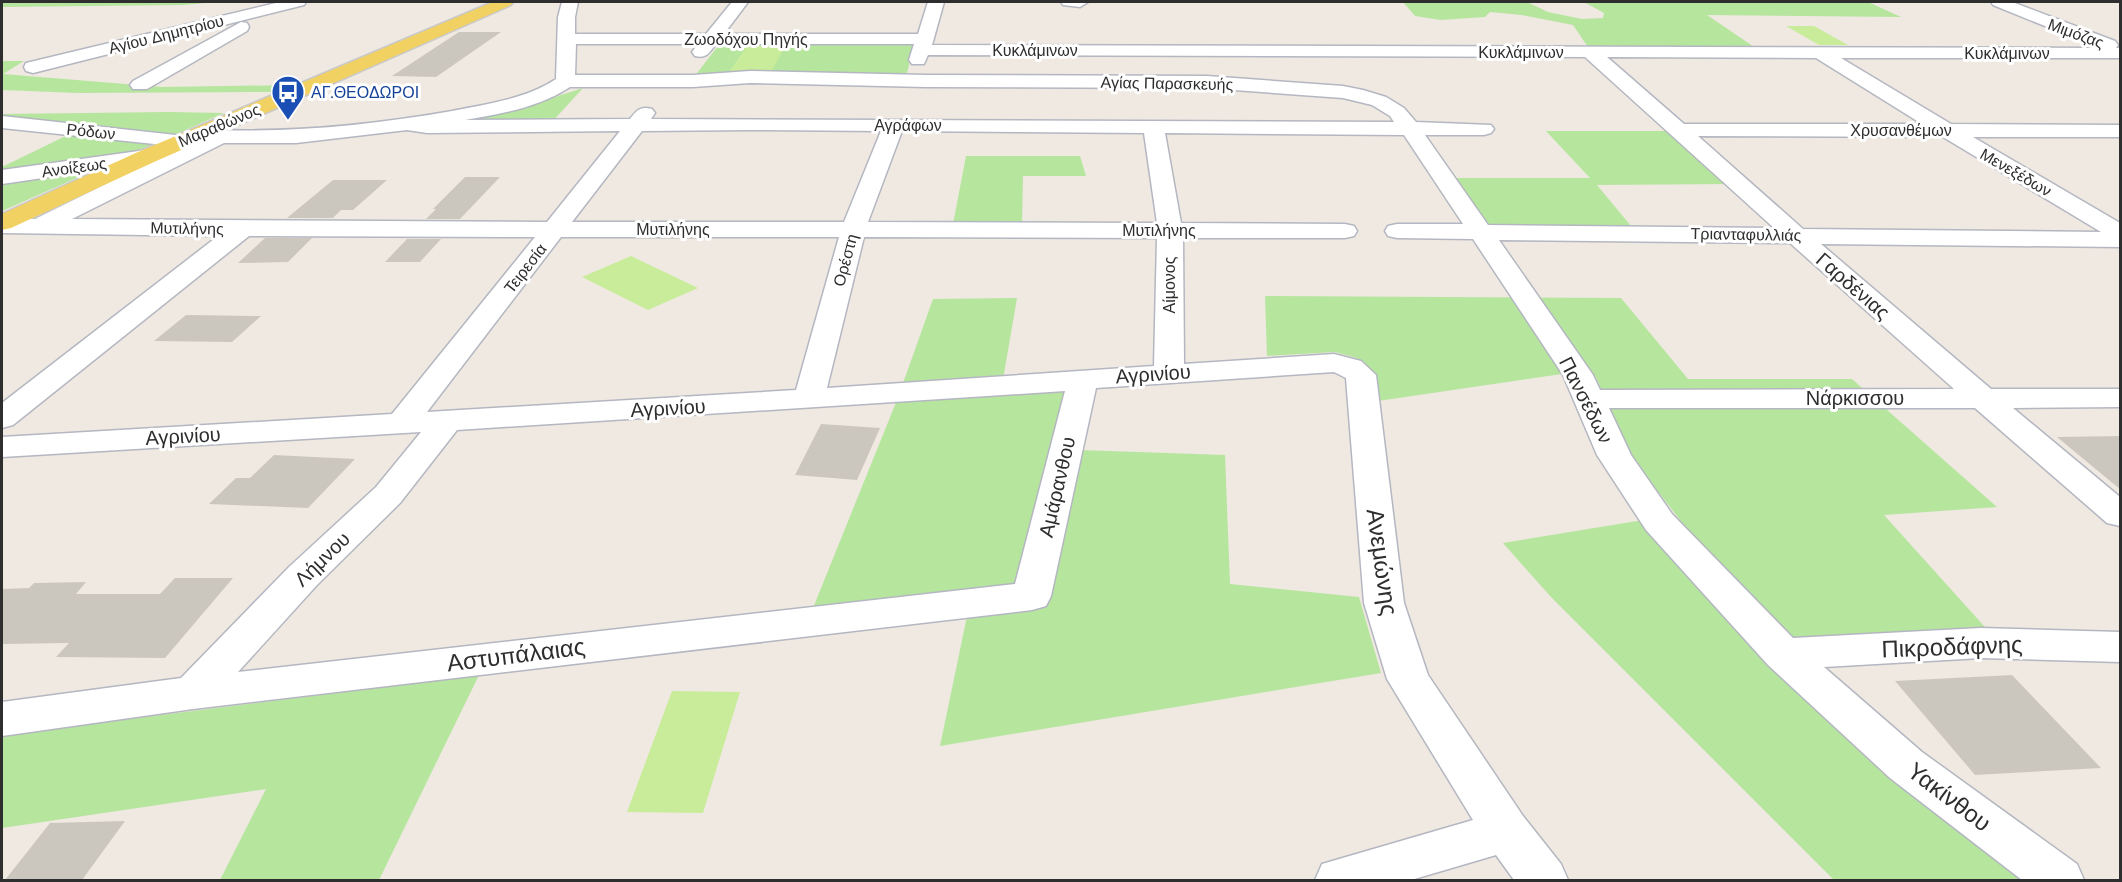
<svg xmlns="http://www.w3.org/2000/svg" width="2122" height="882" viewBox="0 0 2122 882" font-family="'DM Sans',sans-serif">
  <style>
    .green { fill: #b6e59e }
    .pitch { fill: #c9ec9a }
    .building { fill: #cbc7bf }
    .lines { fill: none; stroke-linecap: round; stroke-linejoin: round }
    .minor-casing { stroke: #b4b7c1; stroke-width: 3 }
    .major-casing { stroke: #c9c9c9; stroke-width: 3 }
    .minor { fill: #fff; fill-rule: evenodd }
    .major { fill: #f2d163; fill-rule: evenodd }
    .labels { text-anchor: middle; stroke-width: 6; stroke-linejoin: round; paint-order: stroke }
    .far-street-label { font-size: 16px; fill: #2e2e2e; stroke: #fff }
    .far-transit-label { font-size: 16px; fill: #164399; stroke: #fff; text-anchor: start }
    .street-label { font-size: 20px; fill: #2e2e2e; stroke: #fff }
    .near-street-label { font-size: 24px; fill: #2e2e2e; stroke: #fff }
  </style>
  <rect width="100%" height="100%" fill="#efe9e1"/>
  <!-- green -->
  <path class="green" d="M2,2H218L183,5L2,7Z
    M1403,2H1527L1548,12L1582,19L1603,18L1604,13L1584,2H1868L1901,17L1707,15L1760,51L1590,50L1573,25L1522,15L1490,12L1485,17L1441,20L1415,16Z
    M721,42H915L907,73L890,76L694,77Z
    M2,61H24L3,74L162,87L297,85L279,92L78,93L2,90Z
    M583,88L552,122L440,124L536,103Z
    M169,112L224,113L2,211V167L84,127L2,117V114Z
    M1546,131H1672L1730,184L1597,185L1631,226H1487L1454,178H1590Z
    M966,156H1080L1086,176H1023L1022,224H953Z
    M1265,296L1621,298L1688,379H1852L1997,507L1884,515L1993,636L1755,646L1889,763L2037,880H1834L1551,597L1503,543L1637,521L1680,520L1629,454L1596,377L1562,374L1378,401L1374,373L1357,358L1335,352L1267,356Z
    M1017,298L1001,391L1067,388L1050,449L1225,455L1230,584L1359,597L1381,673L940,746L966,621L975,590L813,608L897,400L933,299Z
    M479,675L379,880H220L266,789L2,828V735Z"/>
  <!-- pitch -->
  <path class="pitch" d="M1786,26H1814L1848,45H1819Z
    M786,45L771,72H729L747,46Z
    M631,256L698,288L648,310L582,277Z
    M672,691L740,692L703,813L627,812Z"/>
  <!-- building -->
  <path class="building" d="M459,32H501L436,77L392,76Z
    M465,177H500L460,219H426L436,209H433Z
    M333,180H387L353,210H341L333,218H287Z
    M265,238H312L288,262L238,263Z
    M407,239H441L420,262H385Z
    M186,315L261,316L232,342L154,341Z
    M821,424L880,428L857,480L795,475Z
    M2121,436V490L2057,437Z
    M274,455L355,459L308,508L209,504L236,478H250Z
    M175,578H233L165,658L56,657L69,643L2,644V589L29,588L34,583L86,582L76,594H160Z
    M2012,675L2101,768L1975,775L1895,681Z
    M125,821L82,880H5L50,823Z"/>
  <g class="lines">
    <!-- minor casing -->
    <g class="minor-casing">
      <path id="minor" d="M280,2H306L304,5L33,73L26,71L24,67L26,63Z
        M562,2H578L575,17V34H706L732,2H748L724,34H918L928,2H944L932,45L2099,48L1993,5L1991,2H2012L2115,41L2118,45L2116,48H2120V58H1841L1951,124L2120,125V137H1973L2120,223V247L1821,244L1991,389H2120V407L2013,408L2120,497V526L2107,523L1975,408H1609L1631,455L1672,514L1793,638L1981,628L2120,632V662L1981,658L1824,667L1922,752L2077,864L2084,880H2022L1890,778L1768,665L1646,530L1597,455L1563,375L1473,239L1397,238L1388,236L1385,231L1388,226L1397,224H1463L1404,135L1165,133L1181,223L1345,224L1354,226L1357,231L1354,236L1345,238H1183L1184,364L1334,354L1361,361L1376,375L1404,603L1428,675L1523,816L1561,864L1568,880H1514L1496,855L1411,880H1315L1322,864L1473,820L1387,679L1364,603L1346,378L1334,372L1096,388L1051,596L1046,606L1032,610L193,709L2,736V702L181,678L289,567L376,487L421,432L2,457V437L392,414L535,237L249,236L13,425L2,428V403L218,236L2,233V219H35L151,162L2,184V170L146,150L154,152L157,157L154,161L183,147L2,128V116L185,136L188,131L195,129C282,134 366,126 452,111C487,104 526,99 556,79L558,17ZM576,44H698L692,52L695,56C706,59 709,53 716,44H914L909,60L912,64H924L928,55L1585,57L1774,228L1488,225L1425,135H1484L1491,133L1494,129L1491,125L1416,122L1404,108L1386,97L1363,90L1343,86L1207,76L926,75L750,71L693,75H575ZM1607,57L1816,58L1922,124H1684ZM750,83L926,87L1207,88L1343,98L1372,105L1390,116L1394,122L651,119L655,113L652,109C640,106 637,110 630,119L465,120C501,114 540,107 570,87H693ZM407,130L427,133L620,131L547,222L72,219L224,143H296ZM751,130L881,131L844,222H572L642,131ZM902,131L1144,133L1157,223L868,222ZM1698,136L1943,137L2101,232L1803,229ZM561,237H839L796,390L427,412ZM864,237L1157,238L1154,366L827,388ZM1499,240L1790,243L1954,389L1600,390L1593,375ZM1065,391L1015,584L238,672L317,585L400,503L457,430Z
        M1061,2H1088L1080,7L1063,5Z
        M241,22L247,23L249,27L247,31L147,89H133L130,85L133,81Z"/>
    </g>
    <!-- major casing -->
    <g class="major-casing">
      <path id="major" d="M493,2H513L511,5L154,162L11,228L2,230V214L138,152Z"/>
    </g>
    <!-- minor -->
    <use href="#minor" class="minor"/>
    <!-- major -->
    <use href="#major" class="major"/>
  </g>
  <!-- icons -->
  <defs>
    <g id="bus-pin" transform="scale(1.725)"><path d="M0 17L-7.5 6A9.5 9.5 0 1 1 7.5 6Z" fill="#1a4fb4" stroke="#fff"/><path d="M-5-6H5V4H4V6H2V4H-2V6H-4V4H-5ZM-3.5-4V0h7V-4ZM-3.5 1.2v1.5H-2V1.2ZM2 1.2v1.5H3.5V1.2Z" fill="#fff"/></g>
  </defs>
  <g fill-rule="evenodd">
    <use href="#bus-pin" x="288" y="92"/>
  </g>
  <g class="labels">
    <!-- far-street labels -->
    <g class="far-street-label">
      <text transform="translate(2076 33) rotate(20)" y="6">Μιμόζας</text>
      <text transform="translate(166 34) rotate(-14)" y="6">Αγίου Δημητρίου</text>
      <text x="746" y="45">Ζωοδόχου Πηγής</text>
      <text x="1035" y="56">Κυκλάμινων</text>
      <text x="1521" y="58">Κυκλάμινων</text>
      <text x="2007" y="59">Κυκλάμινων</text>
      <text transform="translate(1167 83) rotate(1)" y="6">Αγίας Παρασκευής</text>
      <text transform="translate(219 125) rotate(-23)" y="6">Μαραθώνος</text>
      <text x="908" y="131">Αγράφων</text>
      <text x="1901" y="136">Χρυσανθέμων</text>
      <text transform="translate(91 131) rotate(6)" y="6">Ρόδων</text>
      <text transform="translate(74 167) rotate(-8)" y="6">Ανοίξεως</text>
      <text transform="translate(2016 172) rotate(30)" y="6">Μενεξέδων</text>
      <text transform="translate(187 228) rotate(1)" y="6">Μυτιλήνης</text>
      <text x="673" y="235">Μυτιλήνης</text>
      <text x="1159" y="236">Μυτιλήνης</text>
      <text transform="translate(1746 234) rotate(1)" y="6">Τριανταφυλλιάς</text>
      <text transform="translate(845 260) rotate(-75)" y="6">Ορέστη</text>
      <text transform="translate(525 268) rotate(-52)" y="6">Τειρεσία</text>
      <text transform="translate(1169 285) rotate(-90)" y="6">Αίμονος</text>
    </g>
    <!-- far-transit labels -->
    <g class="far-transit-label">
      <text x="311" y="98">ΑΓ.ΘΕΟΔΩΡΟΙ</text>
    </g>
    <!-- street labels -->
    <g class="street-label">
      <text transform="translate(1853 286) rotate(41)" y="7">Γαρδένιας</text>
      <text transform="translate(1153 374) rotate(-4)" y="7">Αγρινίου</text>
      <text x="1855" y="405">Νάρκισσου</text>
      <text transform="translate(1586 400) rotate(63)" y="7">Πανσέδων</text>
      <text transform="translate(668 408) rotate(-3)" y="7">Αγρινίου</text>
      <text transform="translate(183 436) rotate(-3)" y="7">Αγρινίου</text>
      <text transform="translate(1057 487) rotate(-77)" y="7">Αμάρανθου</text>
      <text transform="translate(322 559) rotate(-44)" y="7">Λήμνου</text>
    </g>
    <!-- near-street labels -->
    <g class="near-street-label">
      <text transform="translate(1382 562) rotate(82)" y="8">Ανεμώνης</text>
      <text transform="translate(1952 647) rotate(-2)" y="8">Πικροδάφνης</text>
      <text transform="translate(516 655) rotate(-7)" y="8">Αστυπάλαιας</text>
      <text transform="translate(1949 797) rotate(37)" y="8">Υακίνθου</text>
    </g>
  </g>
  <!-- border -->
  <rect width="2122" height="882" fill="none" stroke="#2e2e2e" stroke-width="6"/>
</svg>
